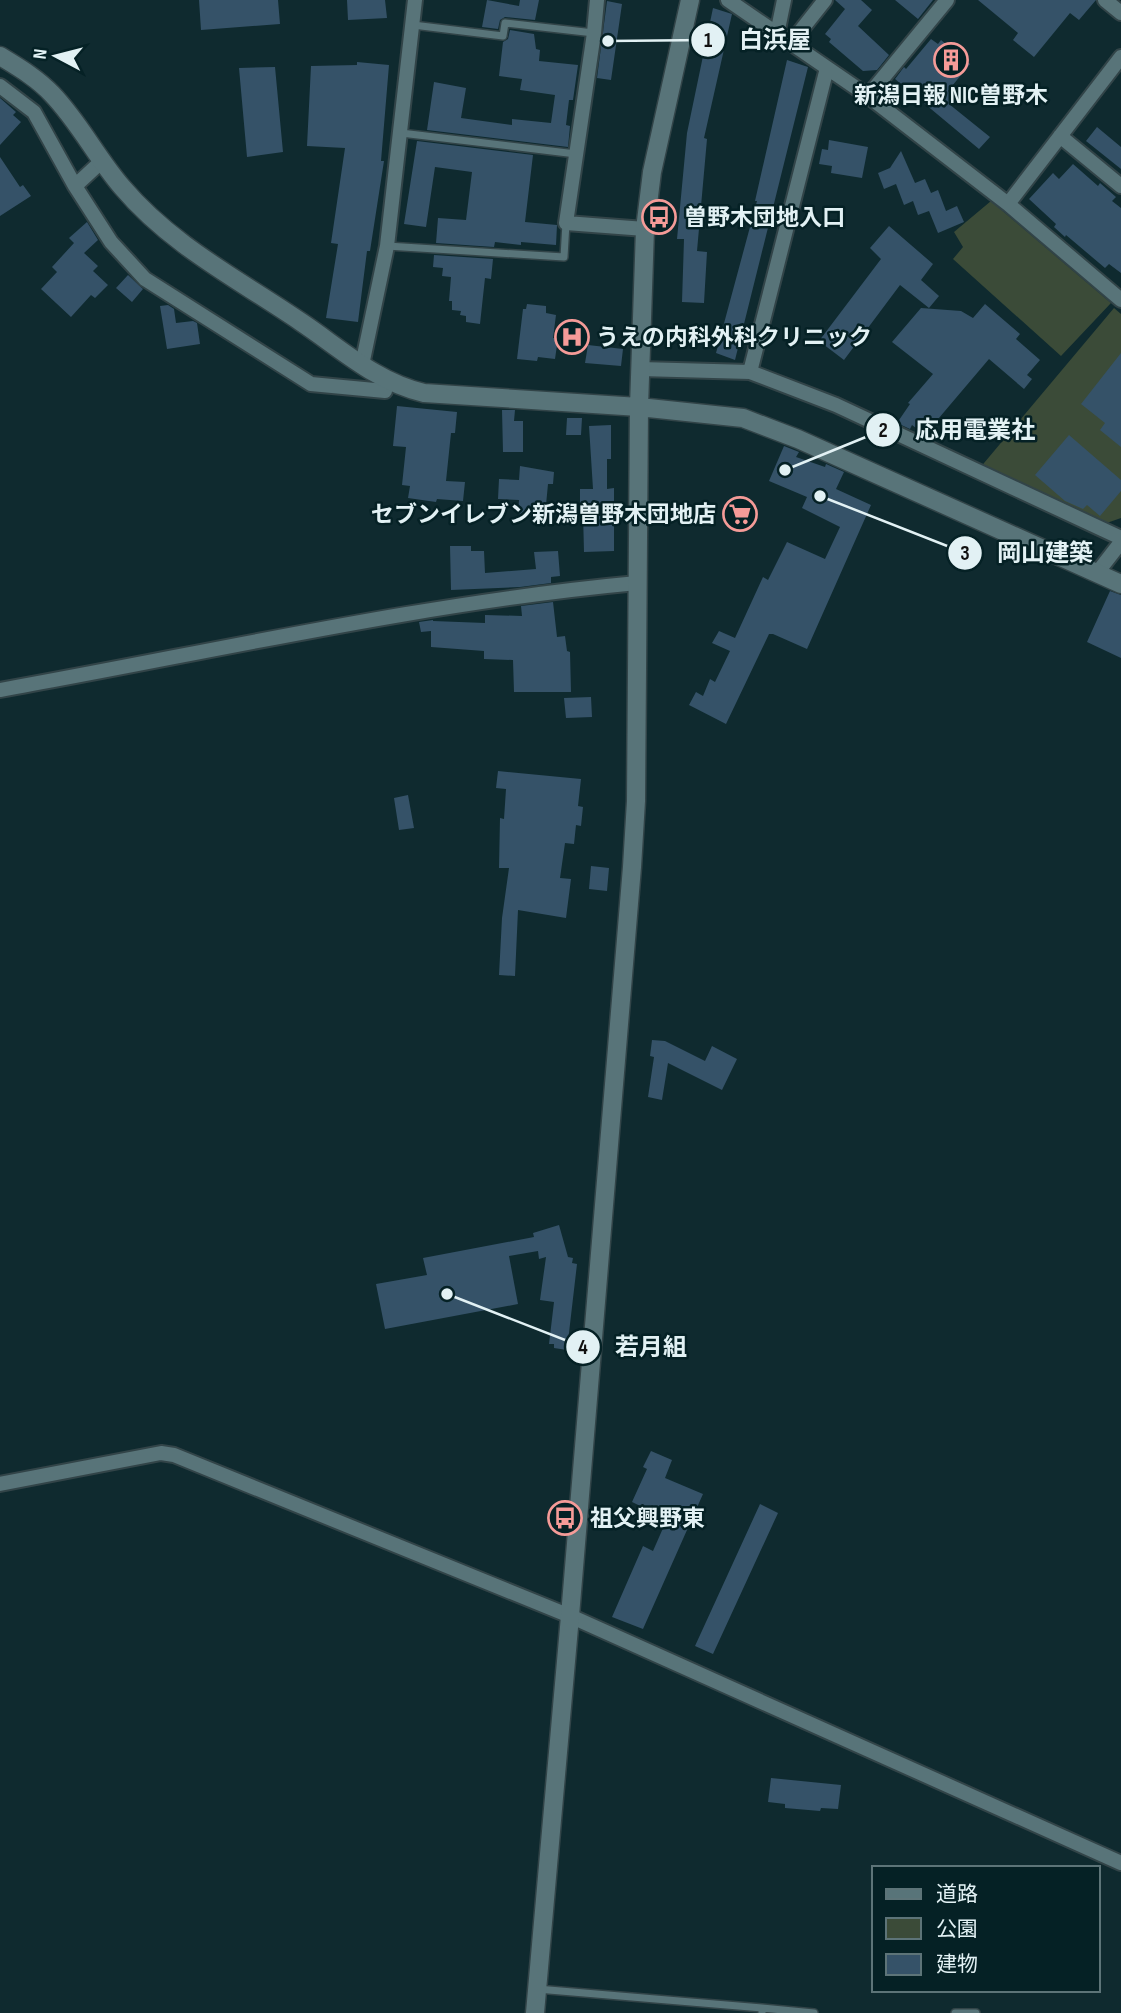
<svg xmlns="http://www.w3.org/2000/svg" width="1121" height="2013" viewBox="0 0 1121 2013" font-family="'Sofia Sans Condensed','Noto Sans JP',sans-serif">
  <style>
    .green { fill: #3b4b38 }
    .building { fill: #355268 }
    .lines { fill: none; stroke-linecap: round; stroke-linejoin: round }
    .service-casing { stroke: #324448; stroke-width: 10 }
    .minor-casing { stroke: #324448; stroke-width: 18 }
    .tertiary-casing { stroke: #324448; stroke-width: 21 }
    .service { stroke: #587479; stroke-width: 7 }
    .minor { stroke: #587479; stroke-width: 14 }
    .tertiary { stroke: #587479; stroke-width: 18 }
    .labels { text-anchor: middle; stroke-width: 5; stroke-linejoin: round; paint-order: stroke }
    .poi-label { font-size: 23px; font-weight: bold; fill: #e2f1f4; stroke: #052125; text-anchor: start }
    .leader { fill: none; stroke: #e2f1f4; stroke-width: 2.5 }
    .callout-dot { fill: #e2f1f4; stroke: #052125; stroke-width: 2.5 }
    .mark-label { font-size: 21px; text-anchor: middle; font-weight: bold; fill: #111 }
    .callout-label { font-size: 24px; text-anchor: middle; font-weight: bold; fill: #e2f1f4; stroke: #052125; stroke-width: 5; stroke-linejoin: round; paint-order: stroke }
  </style>
  <rect width="100%" height="100%" fill="#0f2a2f"/>
  <!-- green -->
  <path class="green" d="M991,201L1111,303L1061,356L953,259L963,247L954,232Z
    M1114,308L1121,314V518L1101,525L979,469Z"/>
  <!-- building -->
  <path class="building" d="M199,0H278L280,24L201,30Z
    M347,0H385L387,18L348,20Z
    M487,0L519,6L520,0H539L535,20L505,17L500,20L498,29L482,27Z
    M835,0H861L872,10L858,26L889,55L877,70L863,71L829,42L831,39L825,34L845,9Z
    M895,0H933L918,19Z
    M978,0H1096L1079,20L1070,13L1034,57L1013,40L1018,33Z
    M607,1L622,4L611,80L597,78Z
    M713,8L732,14L704,138L707,139L697,251L707,252L704,303L682,302L684,239H677L687,133Z
    M510,30L534,34L536,49L540,50L539,61L578,65L573,100H569L566,125L570,126L568,147L427,130L434,82L466,88L461,118L512,125V119L551,123L555,95L520,90L522,79L499,76L503,42L508,39Z
    M931,39L938,44L941,40L970,64L948,91L955,97L949,104L990,137L979,149L895,79L904,67L906,69Z
    M787,60L808,67L735,360L716,353L757,201H755Z
    M357,62L389,65L381,161H384L370,251H367L358,322L326,318L338,244L331,243L345,148L307,146L311,66L357,65Z
    M275,67L283,152L247,157L239,68Z
    M0,98L16,112L13,115L21,122L0,145Z
    M1097,127L1121,147V169L1086,141Z
    M829,140L868,147L862,178L831,173L832,166L819,164L822,149L828,150Z
    M417,141L533,155L525,222L557,225L556,245L521,242V245L495,242L494,247L436,243L438,218L466,220L472,172L435,167L426,227L404,224Z
    M901,151L915,183L925,179L931,193L938,190L946,211L957,206L964,222L938,233L929,211L918,215L913,201L904,205L896,184L884,189L878,173L890,168Z
    M0,157L20,187L23,185L31,196L0,216Z
    M1073,164L1098,186L1100,183L1116,197L1112,201L1121,208V273L1109,264L1105,268L1066,235L1065,237L1054,227L1056,224L1029,199L1053,173L1059,179Z
    M87,222L98,240L84,253L98,266L93,271L108,285L95,298L91,295L71,317L41,289L57,272L52,267L74,243L69,238Z
    M889,226L933,264L921,280L939,296L929,308L900,285L844,360L819,341L881,259L870,248Z
    M434,255L493,259L491,279L485,278L480,324L466,322V316L460,315L461,311L452,310V301H449L451,277L442,276L443,268L433,267Z
    M128,275L143,289L132,302L116,288Z
    M527,304L546,306V313L556,315L553,338H558L555,359L538,357L537,361L517,359L523,309H526Z
    M985,304L1020,334L1016,339L1040,360L1027,375L1032,379L1024,389L989,359L933,425L936,428L928,437L912,425L910,429L897,423L910,404L908,403L933,374L892,342L921,308L961,311L973,318Z
    M168,305L174,309L176,323L193,321L197,323L200,344L167,349L160,306Z
    M588,345L623,349L621,366L585,363Z
    M1121,353V447L1100,430L1105,423L1081,404Z
    M397,406L457,412L455,433H451L446,481L465,482L463,501L437,499L436,502L408,498L410,486L402,485L406,447L393,446Z
    M502,410H515L514,421H523V452H503Z
    M567,418H582L581,435H566Z
    M611,425V459H607V489L614,488V551L584,552L583,513H580V489H593L589,426Z
    M1069,435L1121,480V491L1100,516L1087,505L1083,509L1065,501L1035,475Z
    M784,446L799,452L796,457L825,467L826,464L844,472L836,489L871,505L807,649L773,634H769L726,724L689,705L696,692L703,696L710,679L715,682L730,651L712,643L719,631L735,638L763,577L768,580L787,542L825,559L840,527L802,508L807,497L769,481Z
    M520,466L554,472L553,484H548L546,505H541L540,517L518,514L519,500L498,499L499,479L519,480Z
    M450,546H471V551H484L485,573L536,569L534,552L558,551L560,576L551,577V583L520,587L451,590Z
    M1110,591L1121,595V658L1087,642Z
    M553,602L557,637L565,636L567,651L570,652L571,692H514L513,660L484,659V651L431,647V631L421,632L419,622L433,620V621L485,623V615L522,616L521,606Z
    M591,697L592,717L566,718L564,698Z
    M498,771L581,779L578,806L583,807L581,826L576,825L574,844L565,843L560,878L571,879L566,918L518,910L515,976L499,975L502,918L509,868H499L500,818L504,819L506,789L496,788Z
    M408,795L414,828L399,830L394,798Z
    M591,866L609,868L607,891L589,889Z
    M652,1040L665,1041L705,1061L712,1046L737,1059L722,1090L668,1063L662,1100L648,1097L654,1057L650,1056Z
    M559,1225L568,1257L573,1258L572,1263L577,1264L567,1350L554,1348V1344H549L554,1302L540,1300L546,1257L539,1259L538,1251L509,1256L518,1304L385,1329L376,1284L427,1275L423,1258L534,1237L533,1233Z
    M651,1451L672,1460L665,1478L703,1494L643,1629L612,1617L643,1546L653,1551L667,1519L632,1502L647,1469L643,1467Z
    M760,1504L778,1513L713,1654L695,1646Z
    M771,1778L841,1785L838,1809L821,1808L820,1811L785,1808V1804L768,1802Z"/>
  <g class="lines">
    <!-- service casing -->
    <g class="service-casing">
      <path id="service" d="M413,25L503,36L505,23L594,33
        M401,133L576,154
        M387,246L564,257L566,223
        M537,1989L762,2008
        M762,2013V2008L814,2013
        M955,2013H976"/>
    </g>
    <!-- minor casing -->
    <g class="minor-casing">
      <path id="minor" d="M597,0L594,33L566,223L645,229
        M728,0L868,96L1008,204L1121,300
        M1105,0L1121,13
        M777,34L784,0
        M791,43L825,0
        M0,86L34,112L75,186L111,242L145,279L311,384L385,391
        M868,96L947,0
        M1060,136L1121,186
        M75,186L103,160
        M1008,204L1121,57
        M362,365L387,246L415,0
        M640,369L750,372L836,405L1121,538
        M750,372L827,68
        M1097,573L1121,542
        M0,690C212,652 422,603 637,583
        M0,1484L161,1453L174,1455L570,1616L1121,1863"/>
    </g>
    <!-- tertiary casing -->
    <g class="tertiary-casing">
      <path id="tertiary" d="M0,56C18,67 37,78 52,94C79,122 97,158 122,187C172,246 238,279 301,322C340,348 376,382 424,393L639,407L743,418L798,439L1121,584
        M535,2013L570,1616L632,867L636,801L639,407L645,229L652,172L690,0"/>
    </g>
    <!-- service -->
    <use href="#service" class="service"/>
    <!-- minor -->
    <use href="#minor" class="minor"/>
    <!-- tertiary -->
    <use href="#tertiary" class="tertiary"/>
  </g>
  <!-- icons -->
  <defs>
    <g id="building-ring" transform="scale(1.75)"><circle r="9.5" fill="#052125" stroke="#f59b98" stroke-width="1.5"/><path d="M-4-6H4V6H1V3H-1V6H-4ZM-2.5-4.3h1.7v1.8h-1.7ZM.8-4.3h1.7v1.8H.8ZM-2.5-1h1.7V.8h-1.7ZM.8-1h1.7V.8H.8Z" fill="#f59b98"/></g>
    <g id="bus-ring" transform="scale(1.75)"><circle r="9.5" fill="#052125" stroke="#f59b98" stroke-width="1.5"/><path d="M-5-6H5V4H4V6H2V4H-2V6H-4V4H-5ZM-3.5-4V0h7V-4ZM-3.5 1.2v1.5H-2V1.2ZM2 1.2v1.5H3.5V1.2Z" fill="#f59b98"/></g>
    <g id="hospital-ring" transform="scale(1.75)"><circle r="9.5" fill="#052125" stroke="#f59b98" stroke-width="1.5"/><path d="M-5-5h3v3.5h4V-5h3V5h-3V1.5h-4V5h-3Z" fill="#f59b98"/></g>
    <g id="supermarket-ring" transform="scale(1.75)"><circle r="9.5" fill="#052125" stroke="#f59b98" stroke-width="1.5"/><path d="M-6-5.5h2.5l.6 2H6L4.5 2H-2.5L-4.4-4H-6ZM-1.5 3.2a1.3 1.3 0 1 0 .1 0ZM3 3.2a1.3 1.3 0 1 0 .1 0Z" fill="#f59b98"/></g>
  </defs>
  <g fill-rule="evenodd">
    <use href="#building-ring" x="951" y="60"/>
    <use href="#bus-ring" x="659" y="217"/>
    <use href="#hospital-ring" x="572" y="337"/>
    <use href="#supermarket-ring" x="740" y="514"/>
    <use href="#bus-ring" x="565" y="1518"/>
  </g>
  <g class="labels">
    <!-- poi labels -->
    <g class="poi-label">
      <text x="951" y="103" text-anchor="middle">新潟日報 NIC曽野木</text>
      <text x="684" y="225">曽野木団地入口</text>
      <text x="596" y="345">うえの内科外科クリニック</text>
      <text x="716" y="522" text-anchor="end">セブンイレブン新潟曽野木団地店</text>
      <text x="590" y="1526">祖父興野東</text>
    </g>
  </g>
  <!-- callouts -->
  <path class="leader" d="M608 41L708 40M785 470L883 430M820 496L965 553M447 1294L583 1347"/>
  <g class="callout-dot">
    <circle cx="608" cy="41" r="7"/>
    <circle cx="785" cy="470" r="7"/>
    <circle cx="820" cy="496" r="7"/>
    <circle cx="447" cy="1294" r="7"/>
    <circle cx="708" cy="40" r="18"/>
    <circle cx="883" cy="430" r="18"/>
    <circle cx="965" cy="553" r="18"/>
    <circle cx="583" cy="1347" r="18"/>
  </g>
  <g class="mark-label">
    <text x="708" y="47">1</text>
    <text x="883" y="437">2</text>
    <text x="965" y="560">3</text>
    <text x="583" y="1354">4</text>
  </g>
  <g class="callout-label">
    <text x="775" y="48">白浜屋</text>
    <text x="975" y="438">応用電業社</text>
    <text x="1045" y="561">岡山建築</text>
    <text x="651" y="1355">若月組</text>
  </g>
  <!-- legend -->
  <rect x="872" y="1866" width="228" height="126" fill="#052125" stroke="#5d7478" stroke-width="2"/>
  <rect x="886" y="1889" width="35" height="10" fill="#587479" stroke="#5d7478" stroke-width="2"/>
  <text x="936" y="1901" font-size="21" fill="#e2f1f4">道路</text>
  <rect x="886" y="1918" width="35" height="21" fill="#3b4b38" stroke="#5d7478" stroke-width="2"/>
  <text x="936" y="1936" font-size="21" fill="#e2f1f4">公園</text>
  <rect x="886" y="1954" width="35" height="21" fill="#355268" stroke="#5d7478" stroke-width="2"/>
  <text x="936" y="1971" font-size="21" fill="#e2f1f4">建物</text>
  <!-- north arrow -->
  <g transform="translate(56 56) rotate(277)" stroke="#052125" stroke-width="5" paint-order="stroke">
  <path d="M0-5L12 26L0 18L-12 26Z" fill="#e2f1f4"/>
  <text y="-10" font-size="19" font-weight="bold" text-anchor="middle" fill="#e2f1f4">N</text>
  </g>
</svg>
